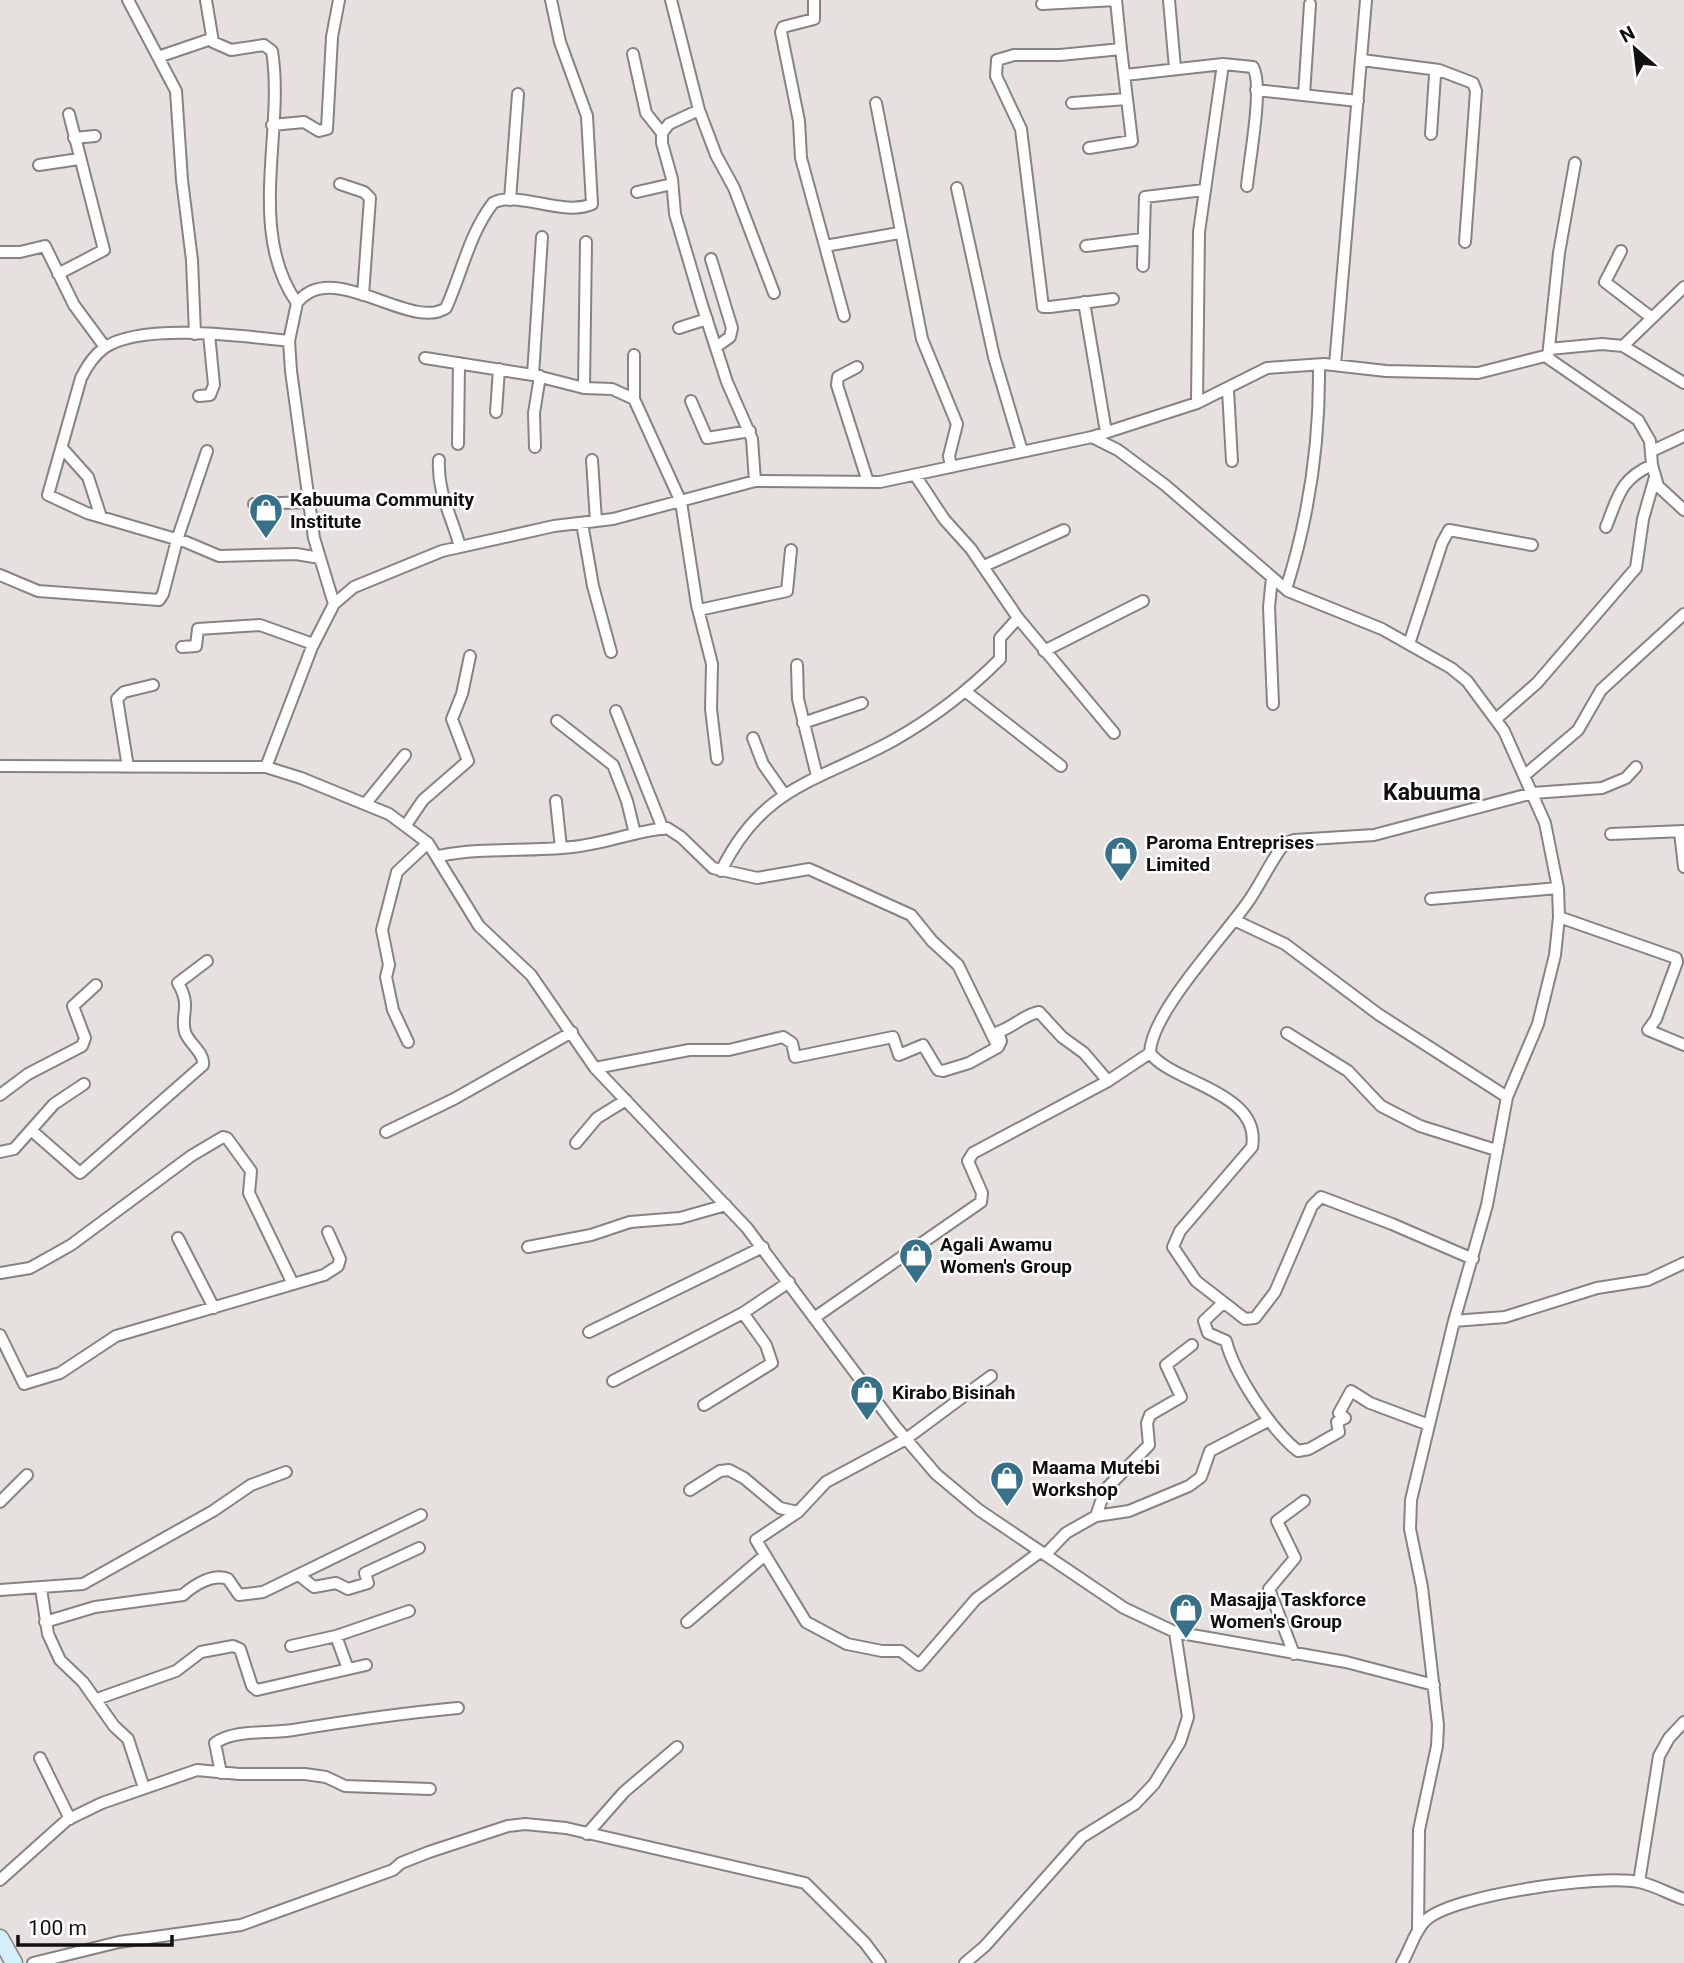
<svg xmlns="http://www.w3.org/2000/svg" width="1684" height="1963" viewBox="0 0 1684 1963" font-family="Roboto,sans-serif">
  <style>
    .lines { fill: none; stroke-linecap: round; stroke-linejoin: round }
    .street-casing { stroke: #888381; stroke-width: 14 }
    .secondary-casing { stroke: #888381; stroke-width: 19 }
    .street { stroke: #fff; stroke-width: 10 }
    .secondary { stroke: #d4effa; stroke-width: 16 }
    .labels { text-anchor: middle; stroke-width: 5; stroke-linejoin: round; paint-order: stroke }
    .poi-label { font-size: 19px; font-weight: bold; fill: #12100f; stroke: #fff; text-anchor: start }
    .quarter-label { font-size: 23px; font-weight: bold; fill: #12100f; stroke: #fff }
  </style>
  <rect width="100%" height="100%" fill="#e6e0de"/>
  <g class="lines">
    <!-- street casing -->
    <g class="street-casing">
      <path id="street" d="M128,0L176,91L182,180L192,260L195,334
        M206,0L213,42L231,50L264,45L272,51C285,131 246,231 297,303L289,341L291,371L314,538L334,604
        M671,0L699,110L716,155L734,188L774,293
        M814,0V19L783,27L781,32L799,121L801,158L825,246L899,233
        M1169,0L1175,68
        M1042,4L1116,0L1121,49
        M633,54L646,113L662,133
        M158,57L211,39
        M1362,60L1439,70L1473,83L1476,91L1465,242
        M1125,75L1223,64L1253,67C1264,86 1249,161 1247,186
        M1256,90L1358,101
        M1304,95L1310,4
        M876,103L922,339L957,424L949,456L951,467
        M1072,103L1127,99L1121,49L1060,55H1014L997,60L996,76L1021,129L1043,307H1050L1113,299
        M699,110L669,124L662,133V143L672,179L675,214L702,305L727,382L752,439L755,481
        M272,125L304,122L319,131L327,129L332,37L339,0
        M1431,134L1435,75L1439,70
        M74,138L95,136
        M1089,148L1132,141L1127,99
        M39,165L79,159
        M340,184L364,192L370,198L363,295
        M957,188L994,357L1022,451
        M637,192L672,184
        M510,200L518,94
        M825,246L844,316
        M1086,246L1142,239
        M1621,251L1605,282L1652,318
        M0,252H20L45,246L74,305L105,347
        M711,259L732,328L730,337L716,347
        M1143,266L1145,197L1204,190
        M58,274L104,250L69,114
        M1084,302L1106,432
        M297,303C332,257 411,332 446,308C462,273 469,234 493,203C518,190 563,217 592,204L587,116L560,42L551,0
        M679,328L707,319
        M289,341C244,336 141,322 104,348C93,356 87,366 81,378L48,495L87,513L186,542L219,556L296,554L320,558
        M1623,346L1684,287
        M1549,349L1602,344L1623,346L1684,383
        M634,355V399
        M1548,357L1559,253L1575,163
        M425,358L533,375L584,388L612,389L634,399L681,502L697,605L712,664L711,709L717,759
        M1335,365L1366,0
        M857,367L838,377L837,385L868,482
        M533,375L542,237
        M584,388L586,242
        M1228,390L1232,461
        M199,396L210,395L214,385L209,334
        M691,401L707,438L750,431
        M1197,403L1199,232L1223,64
        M496,412L499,369
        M1092,437L1118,450L1165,485L1288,591L1382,629L1451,668L1467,681L1504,731L1545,823L1558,888L1559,917L1555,955L1538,1024L1507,1097L1487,1205L1454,1321L1411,1500L1410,1529L1422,1587L1438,1725L1437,1746L1419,1830L1418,1931
        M458,444L459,363
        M535,447L534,413L540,376
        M62,448L88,477L101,517
        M1652,451L1684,436
        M439,460C437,493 452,516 460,547
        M592,460L596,521
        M915,475L944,519L971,549L1018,618L1114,733
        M254,504L308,502
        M582,523L593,586L611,652
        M1606,527C1618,497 1620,479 1652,465
        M984,566L1064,530
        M0,575L38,591L159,600L163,594L177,540L207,451
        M1272,577L1269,607L1273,704
        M1286,589C1309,517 1320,441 1319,365
        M699,610L787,591L791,550
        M1409,644L1442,543L1449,530L1532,545
        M182,647L196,646L198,629L260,625L313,644
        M1044,651L1143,601
        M797,665L798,699L817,776
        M965,691L1061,766
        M616,711L663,829
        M1496,719L1537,683L1636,568L1643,519L1655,477
        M557,721L613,765L627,801L635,834
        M803,723L862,703
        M753,738L763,764L784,794
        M0,766L266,767L301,778L389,814L428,843L479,926L531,975L595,1068L747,1228L895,1426L936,1474L979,1510L1124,1608L1175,1632L1346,1662L1434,1685
        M128,767L117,699L124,692L153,685
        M266,767L312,647L334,604L354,587L442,551L554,526L613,519L755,481L880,482L1092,437L1197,403L1267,368L1324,364L1386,371L1478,373L1545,356L1638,420L1650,441L1652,465L1658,486L1684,510
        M1525,775L1578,730L1601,690L1684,614
        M556,801L561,848
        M366,803L405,755
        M406,825L423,800L468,761L452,719L462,694L470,656
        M1680,832L1684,867
        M1611,834L1684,831
        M439,856C483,847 528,852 572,847C604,844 635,831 667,828L681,837L713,868L757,878L809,869L911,915L932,941L958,965L998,1047L1001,1041L998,1032C1014,1027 1023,1015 1039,1012L1062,1037L1084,1053L1108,1081
        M721,871C763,785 818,782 894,740C933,718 969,690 1000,659V638L1018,618
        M1431,899L1558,888
        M1559,917L1676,958L1677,962L1656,1019L1648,1030L1684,1045
        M1234,920L1285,944L1378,1014L1507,1097
        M1287,1033L1348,1071L1381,1106L1420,1126L1496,1150
        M408,1042L393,1010L386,977L389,965L382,930L397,872L428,843
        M1150,1053C1172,1083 1262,1092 1252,1147L1180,1231L1173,1247L1196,1281L1245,1319L1255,1318L1275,1292L1312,1206L1321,1197L1392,1224L1473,1259
        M1150,1053C1151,1012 1226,935 1250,899C1262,881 1271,861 1284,844L1294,840L1374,835L1533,793L1602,788L1626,778L1636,767
        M595,1068L689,1050H729L783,1037L792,1043L795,1057L893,1037L899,1055L923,1045L938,1070L943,1071L969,1063L998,1047
        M0,1095L28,1074L82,1046L85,1038L73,1006L96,985
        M31,1130L80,1173L203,1065C205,1053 189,1044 185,1032C180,1014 192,1007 178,983L207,961
        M386,1132L454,1099L572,1032
        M576,1143L597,1118L626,1100
        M0,1152L14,1149L54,1104L84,1084
        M178,1238L214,1308
        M528,1247L591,1235L630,1222L680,1218L726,1205
        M0,1273L30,1268L71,1245L191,1156L223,1137L227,1138L251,1171L249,1193L292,1282
        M1222,1304L1204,1321L1208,1333L1226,1341C1234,1373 1271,1430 1298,1451L1309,1449L1339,1432L1337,1422L1345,1418L1339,1413L1351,1391L1370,1403L1429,1425
        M814,1318L981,1202L982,1193L968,1161L973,1153L1108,1081L1150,1053
        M1454,1321L1505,1317L1597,1288L1648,1280L1684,1263
        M589,1332L763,1247
        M0,1335L24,1384L60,1373L116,1336L324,1275L338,1266L340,1259L328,1232
        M991,1376L906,1439L826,1482L798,1512L756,1540L806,1622L847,1644L882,1651H901L919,1665L976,1599L1040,1552
        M613,1381L743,1313L789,1282
        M704,1405L772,1363L766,1345L743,1313
        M690,1490L720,1471L729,1470L744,1478L780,1508L798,1512
        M0,1502L27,1475
        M1096,1516L1105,1490L1149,1445L1147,1423L1150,1415L1181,1397L1166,1365L1192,1345
        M1045,1555L1066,1533L1096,1516L1129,1511L1189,1486L1201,1477L1210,1451L1268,1421
        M300,1576L314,1587L336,1583L348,1589L368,1583L365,1573L419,1548
        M41,1589L48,1634L60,1660L83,1682L114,1726L128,1739L144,1788
        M0,1590L83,1584L213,1511L251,1485L286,1472
        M45,1622L95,1607L183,1595C194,1585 213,1573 228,1579L239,1595L263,1592L421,1515
        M687,1622L764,1556
        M336,1636L348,1669
        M291,1646L336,1636L409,1611
        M1294,1654L1269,1589L1295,1558L1277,1521L1304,1501
        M97,1699L176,1671L201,1652L233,1646L240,1649L252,1686L257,1690L366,1665
        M40,1758L70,1819
        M221,1773L215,1743C235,1729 268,1734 293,1730C348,1721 403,1713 458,1708
        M587,1834L624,1792L677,1747
        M0,1880L67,1820L102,1803L197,1770L239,1774H305L326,1777L345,1786L430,1789
        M1639,1882L1659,1756L1669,1738L1684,1722
        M33,1963L119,1942L241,1925L393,1870L401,1863L429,1852L508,1826L525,1824L566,1828L805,1883L865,1943L880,1963
        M965,1963L985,1946L1082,1837L1135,1804L1154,1784L1180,1742L1188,1717L1175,1632
        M1402,1963C1410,1950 1414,1932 1425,1921C1450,1895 1602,1874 1639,1882C1654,1885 1669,1894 1684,1899"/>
    </g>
    <!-- secondary casing -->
    <g class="secondary-casing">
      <path id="secondary" d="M0,1938L14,1963"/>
    </g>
    <!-- street -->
    <use href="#street" class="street"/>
    <!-- secondary -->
    <use href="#secondary" class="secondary"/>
  </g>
  <!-- icons -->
  <defs>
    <g id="shop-pin" transform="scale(1.75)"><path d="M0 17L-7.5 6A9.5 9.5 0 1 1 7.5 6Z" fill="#367189" stroke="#fff"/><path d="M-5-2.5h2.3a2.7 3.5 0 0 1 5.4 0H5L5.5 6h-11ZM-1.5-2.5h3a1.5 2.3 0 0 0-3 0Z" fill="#fff"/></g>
  </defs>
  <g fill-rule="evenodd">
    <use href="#shop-pin" x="266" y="510"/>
    <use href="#shop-pin" x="1121" y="853"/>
    <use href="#shop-pin" x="916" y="1255"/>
    <use href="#shop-pin" x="867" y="1392"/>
    <use href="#shop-pin" x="1007" y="1478"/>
    <use href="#shop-pin" x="1186" y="1610"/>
  </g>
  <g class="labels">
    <!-- poi labels -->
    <g class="poi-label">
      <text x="290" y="506">Kabuuma Community<tspan x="290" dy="22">Institute</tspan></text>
      <text x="1146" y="849">Paroma Entreprises<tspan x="1146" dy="22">Limited</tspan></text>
      <text x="940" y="1251">Agali Awamu<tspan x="940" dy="22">Women's Group</tspan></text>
      <text x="892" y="1399">Kirabo Bisinah</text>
      <text x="1032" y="1474">Maama Mutebi<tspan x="1032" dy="22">Workshop</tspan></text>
      <text x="1210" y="1606">Masajja Taskforce<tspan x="1210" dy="22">Women's Group</tspan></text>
    </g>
    <!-- quarter labels -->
    <g class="quarter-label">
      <text x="1432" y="800">Kabuuma</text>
    </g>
  </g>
  <!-- north arrow -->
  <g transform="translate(1635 49) rotate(332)" stroke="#ffffff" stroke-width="5" paint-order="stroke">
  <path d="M0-5L12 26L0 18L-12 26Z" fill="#12100f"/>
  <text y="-10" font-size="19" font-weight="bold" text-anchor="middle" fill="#12100f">N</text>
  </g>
  <!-- scale -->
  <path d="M18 1935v10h154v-10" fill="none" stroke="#12100f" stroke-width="3.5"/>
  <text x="28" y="1935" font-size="21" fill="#12100f" stroke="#ffffff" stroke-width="5" paint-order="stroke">100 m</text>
</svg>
